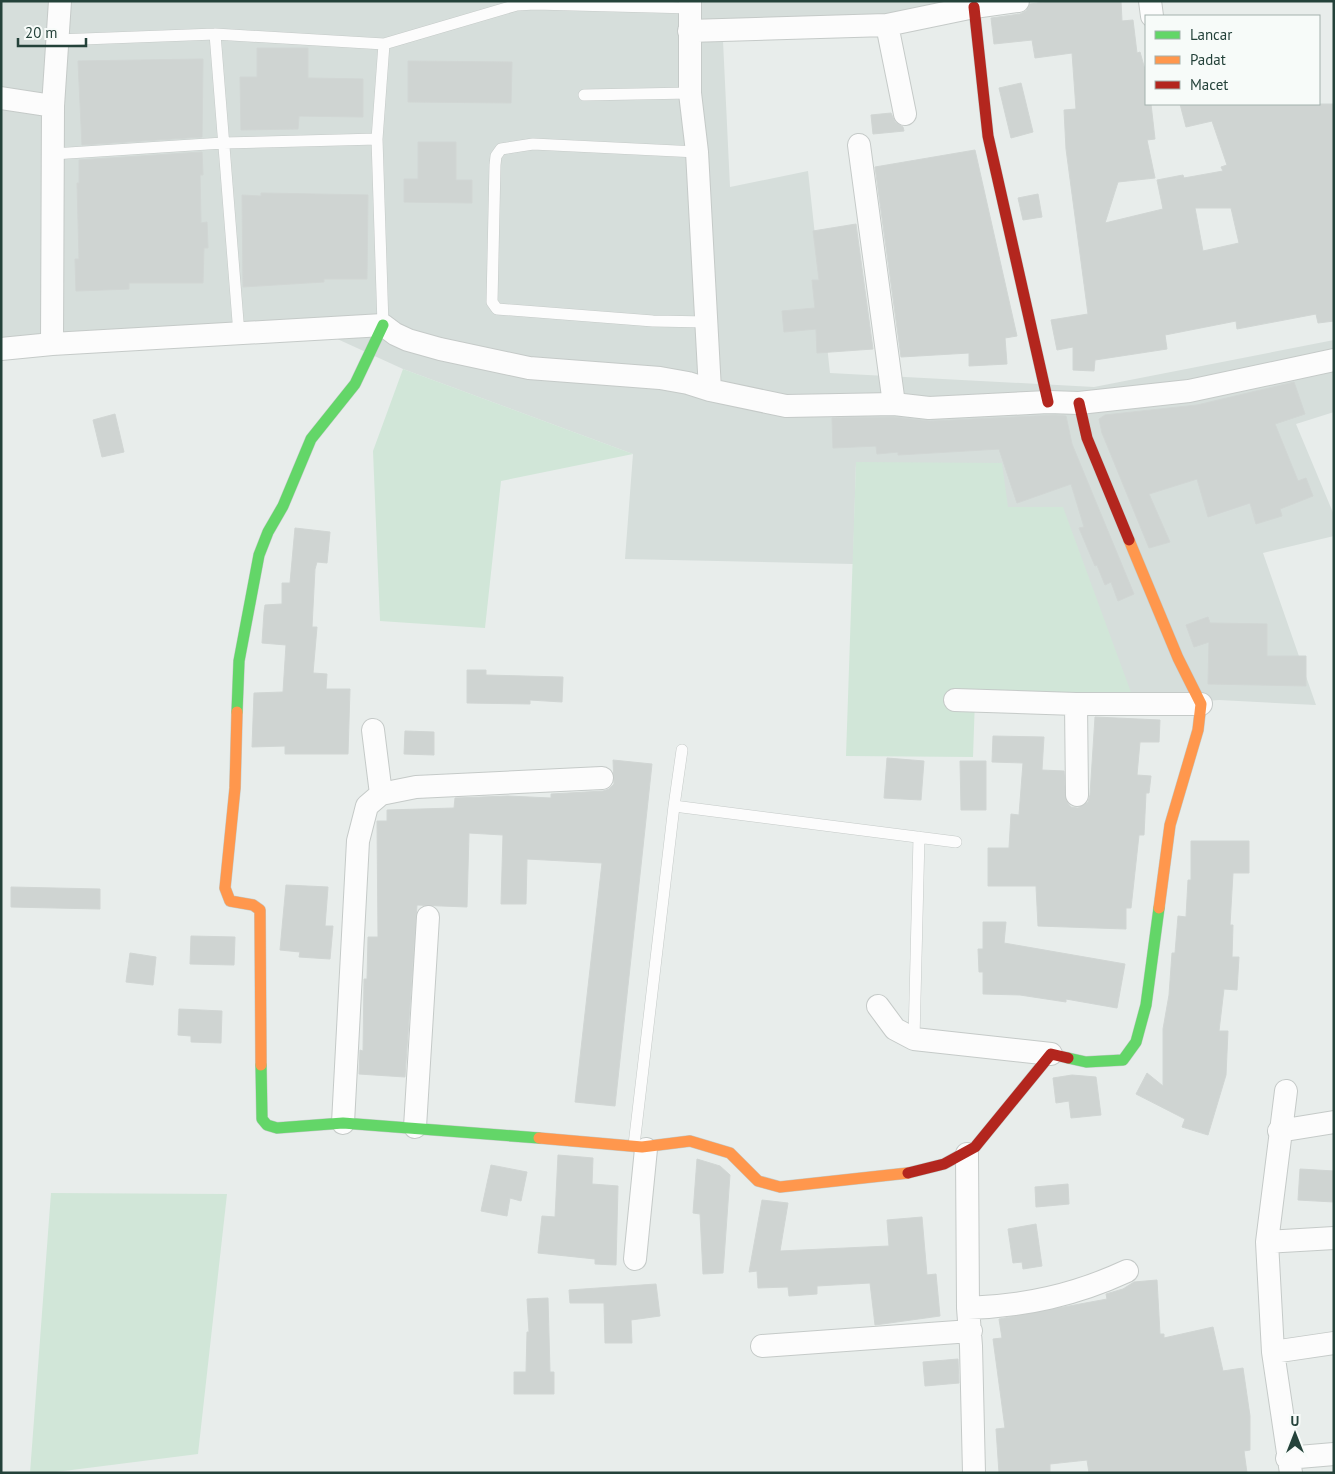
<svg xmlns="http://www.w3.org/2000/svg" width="1335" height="1474" viewBox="0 0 1335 1474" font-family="'PT Sans',sans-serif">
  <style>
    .built { fill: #d6dedb }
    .green { fill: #d1e6d8 }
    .building { fill: #cfd4d2; stroke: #d1d6d4; fill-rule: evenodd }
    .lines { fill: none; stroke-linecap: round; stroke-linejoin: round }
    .lane-casing { stroke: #c5cac8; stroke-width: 12 }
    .street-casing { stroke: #c5cac8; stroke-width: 24 }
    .fast-casing { stroke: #c3cbc8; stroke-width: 12 }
    .slow-casing { stroke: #c3cbc8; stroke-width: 12 }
    .jam-casing { stroke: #c3cbc8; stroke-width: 12 }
    .lane { stroke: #fcfcfc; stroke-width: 11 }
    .street { stroke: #fcfcfc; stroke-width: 22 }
    .fast { stroke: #63d668; stroke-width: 11 }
    .slow { stroke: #ff974d; stroke-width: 11 }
    .jam { stroke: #b3261e; stroke-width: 11 }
  </style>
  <rect width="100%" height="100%" fill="#e8edeb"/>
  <!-- built -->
  <path class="built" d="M1,1H963L723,41L730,187L808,171L830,373L1094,387L1334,340V412L1296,424L1334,515V536L1263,553L1316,705L1219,700L1136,706L1008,507L856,462L853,564L625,559L633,454L403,369L311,327L1,357Z"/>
  <!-- green -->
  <path class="green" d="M403,369L633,454L501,481L485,628L380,621L373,451Z
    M856,462L1002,463L1008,507H1063L1136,706L975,699L973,757L846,756Z
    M51,1193L227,1194L198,1454L48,1473H30Z"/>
  <!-- building -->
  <path class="building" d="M1052,1H1121L1122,21L1133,20L1137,53L1140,52L1146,73V104H1151L1155,139L1147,140L1155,178L1118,182L1105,223L1163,209L1157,180L1183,175L1184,178L1223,171L1221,167L1227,165L1212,121L1186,127L1180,104H1334V321L1318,323L1316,314L1237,329L1236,321L1165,335L1167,349L1095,360L1094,371L1073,370V347L1057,350L1051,320L1088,314L1066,149L1064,110L1076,109L1072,53L1035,58L1032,40L994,44L991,18L1020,14L1026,11L1030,4ZM1195,208H1231L1239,243L1203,251Z
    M257,48H308V78L363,79V117L299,116L298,129L241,130L240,77H257Z
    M203,59L202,137L82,145L78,61Z
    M408,61L512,62L511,103L408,102Z
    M1021,83L1033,132L1011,138L999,88Z
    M891,113L895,122L903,127L904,131L873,134L871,115Z
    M418,142H456V180H472V203L404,202V179H418Z
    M975,150L1017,336L1005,338L1007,364L969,366V353L901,357L875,167Z
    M202,152L203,175H200L201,223L207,222L208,248H204L203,283H129V289L76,291L75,259H79L77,183H79V160Z
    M261,193L368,195L367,279H324V282L243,287L242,195L261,196Z
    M1038,194L1042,217L1023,220L1018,198Z
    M856,224L873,349L817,353L816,329L784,332L782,311L815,308L812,280H819L813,231Z
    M1294,382L1305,414L1275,424L1298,481L1306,478L1313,496L1280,509L1282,516L1256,524L1250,503L1208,517L1197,479L1149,494L1170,542L1149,548L1102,433L1099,419L1105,415L1197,405Z
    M115,414L124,452L102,457L93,420Z
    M1055,415L1066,416L1072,444L1134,594L1118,601L1111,582L1105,585L1097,565L1095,566L1079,528L1084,527L1071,484L1017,503L999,449L898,455V452L877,454L876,446L833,448L832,418L893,417L930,421Z
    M295,528L330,532L327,563L317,562L315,569L312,627H317L313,673L327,674L326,689H350L348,754H285V746L252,747L254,693L283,692L286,645L262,643L264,612L265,605L282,604V583H290Z
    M1208,617L1210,623L1267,624V656H1306V686L1208,684L1209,642L1194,647L1186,625Z
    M467,670H486V675L563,677L562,702L530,700V704L467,703Z
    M1095,717L1160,720L1159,742H1140L1137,775L1151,776L1149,793H1146L1144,835H1139L1131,908H1126V929L1038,926L1036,886H988V848H1009L1011,814L1019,815L1023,763L992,762L993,736L1044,737L1042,770L1064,771L1066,801L1071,807L1078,808L1088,802L1090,795Z
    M405,731L434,732V755L404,754Z
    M887,758L924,761L921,800L884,798Z
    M613,760L652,764L615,1106L575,1102L602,863L527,859L526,904H501L503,835L469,833L467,907L417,905L405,1077L359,1074L360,1050L363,1051L364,979H367L368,937H378L377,821H387V810L454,808L455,798L508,796L551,798V794L603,791L609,789L614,784Z
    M960,761H986V810H961Z
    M1191,841H1249V873H1233L1230,925H1233L1232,957H1239L1237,990L1224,989L1219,1031H1228L1226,1075L1208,1135L1182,1127L1185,1119L1136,1094L1147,1073L1163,1086V1029L1169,995L1172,953H1175L1178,916L1186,917L1188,880H1191Z
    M286,885L328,887L325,926H333L330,959L299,957L300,952L280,950Z
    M11,887L100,889V909L11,907Z
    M983,922H1006L1004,943L1125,964L1117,1008L1066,999V1002L1020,995L983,994V972H979L978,949H983Z
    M191,936L235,937L234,965L190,964Z
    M130,953L156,957L153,985L126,982Z
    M179,1009L222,1011L221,1043L191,1042V1036L178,1035Z
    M1072,1075L1096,1077L1101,1115L1071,1118L1069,1101L1056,1103L1053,1078Z
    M558,1155L593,1158L592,1184L618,1186L616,1265L595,1264V1259L538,1253L542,1216L555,1217Z
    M697,1159L720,1166L730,1175L723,1273L703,1274L700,1214L693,1213Z
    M491,1165L527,1172L521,1201L510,1198L507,1216L481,1211Z
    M1300,1169L1334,1171V1202L1298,1200Z
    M1068,1184L1069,1204L1036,1207L1035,1187Z
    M762,1200L788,1203L780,1251L889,1246L887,1220L922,1217L927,1275L936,1274L940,1316L875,1325L870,1283L817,1286V1294L789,1296L788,1287L758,1288L757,1271L749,1272Z
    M1036,1224L1042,1266L1023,1269L1022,1262L1013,1263L1008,1229Z
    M1157,1280L1160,1334H1164V1338L1213,1327L1223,1371L1243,1368L1250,1416V1450L1244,1451L1247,1473H1089L1087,1460L1050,1464V1473H999L996,1429L1005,1428L993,1339L1002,1338L999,1319L1107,1299L1106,1294L1123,1289L1134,1282Z
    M656,1284L660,1316L631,1320L632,1343H605L604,1303H570L569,1290Z
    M548,1298L550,1372H554V1394H514V1372H526L527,1332H529L527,1299Z
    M958,1359L959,1383L925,1386L923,1362Z"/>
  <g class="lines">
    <!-- lane casing -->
    <g class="lane-casing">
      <path id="lane" d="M215,34L239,334
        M57,40L215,34L384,44L517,5L535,4L691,8
        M584,95L690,93
        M697,152L533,144L501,149L496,156L495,165L492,302L497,309L653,321L708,322
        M53,154L223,143L377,139
        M383,325L377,139L384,44
        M674,806L956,842
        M914,1039L919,837
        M634,1145L674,806L682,750"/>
    </g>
    <!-- street casing -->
    <g class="street-casing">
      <path id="street" d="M690,1V93L697,152L710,390
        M1150,1L1152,16
        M887,25L905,114
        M689,31L887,25L974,7L1018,1
        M1,98L53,106L60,1
        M859,145L894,404
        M52,344L53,106
        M1,349L52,344L383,325L395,334L408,340L440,349L529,368L660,378L688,383L710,390L786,406L894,404L929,408L1048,402L1079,403L1189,391L1334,360
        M955,700L1076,704H1201
        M1076,704L1077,795
        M381,794L416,787L602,778
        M878,1006L895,1029L914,1039L1051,1054
        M1286,1091L1267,1242L1273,1352L1291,1473
        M343,1123L358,841L367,806L381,794L373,730
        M415,1127L428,917
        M1279,1131L1334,1122
        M967,1154L968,1308L971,1346L974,1473
        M1267,1242L1334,1238
        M635,1259L646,1149
        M968,1308C1025,1306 1075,1295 1127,1271
        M762,1346L971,1331
        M1273,1352L1334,1343
        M1287,1458L1334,1454"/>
    </g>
    <!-- fast casing -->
    <g class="fast-casing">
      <path id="fast" d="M237,712L239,661L259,555L268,532L283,506L311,439L355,384L383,325
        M1068,1058L1086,1062L1123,1060L1136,1042L1146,1005L1159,908
        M261,1065L262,1119L267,1125L277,1128L343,1123L539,1138"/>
    </g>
    <!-- slow casing -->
    <g class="slow-casing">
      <path id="slow" d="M1129,540L1178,658L1201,704L1198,730L1170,825L1159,908
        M237,712L235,788L225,888L230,901L253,905L260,910L261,1065
        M539,1138L642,1147L690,1141L730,1153L758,1181L780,1187L908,1173"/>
    </g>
    <!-- jam casing -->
    <g class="jam-casing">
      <path id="jam" d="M974,7L988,136L1048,402
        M1079,403L1087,438L1129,540
        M908,1173L944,1164L975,1147L1051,1054L1068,1058"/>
    </g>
    <!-- lane -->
    <use href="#lane" class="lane"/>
    <!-- street -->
    <use href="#street" class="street"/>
    <!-- fast -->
    <use href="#fast" class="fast"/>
    <!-- slow -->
    <use href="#slow" class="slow"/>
    <!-- jam -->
    <use href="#jam" class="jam"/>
  </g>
  <!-- border -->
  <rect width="1335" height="1474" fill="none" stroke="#24423a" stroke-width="5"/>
  <!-- legend -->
  <rect x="1145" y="15" width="175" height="90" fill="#f7fbf9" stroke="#a3b1ad"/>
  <rect x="1155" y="31" width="25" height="8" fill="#63d668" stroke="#a3b1ad"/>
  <text x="1190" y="40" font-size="15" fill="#24423a">Lancar</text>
  <rect x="1155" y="56" width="25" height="8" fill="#ff974d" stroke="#a3b1ad"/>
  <text x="1190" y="65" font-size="15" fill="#24423a">Padat</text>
  <rect x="1155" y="81" width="25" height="8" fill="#b3261e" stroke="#a3b1ad"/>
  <text x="1190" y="90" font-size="15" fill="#24423a">Macet</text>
  <!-- north arrow -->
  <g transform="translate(1295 1434)" stroke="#f7fbf9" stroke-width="4" paint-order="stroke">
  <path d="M0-4L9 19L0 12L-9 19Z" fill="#24423a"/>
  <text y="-8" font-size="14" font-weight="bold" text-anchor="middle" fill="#24423a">U</text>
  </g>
  <!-- scale -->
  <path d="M18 38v8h68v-8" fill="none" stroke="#24423a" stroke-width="2.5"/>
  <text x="25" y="38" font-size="15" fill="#24423a" stroke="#f7fbf9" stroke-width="4" paint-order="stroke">20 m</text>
</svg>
